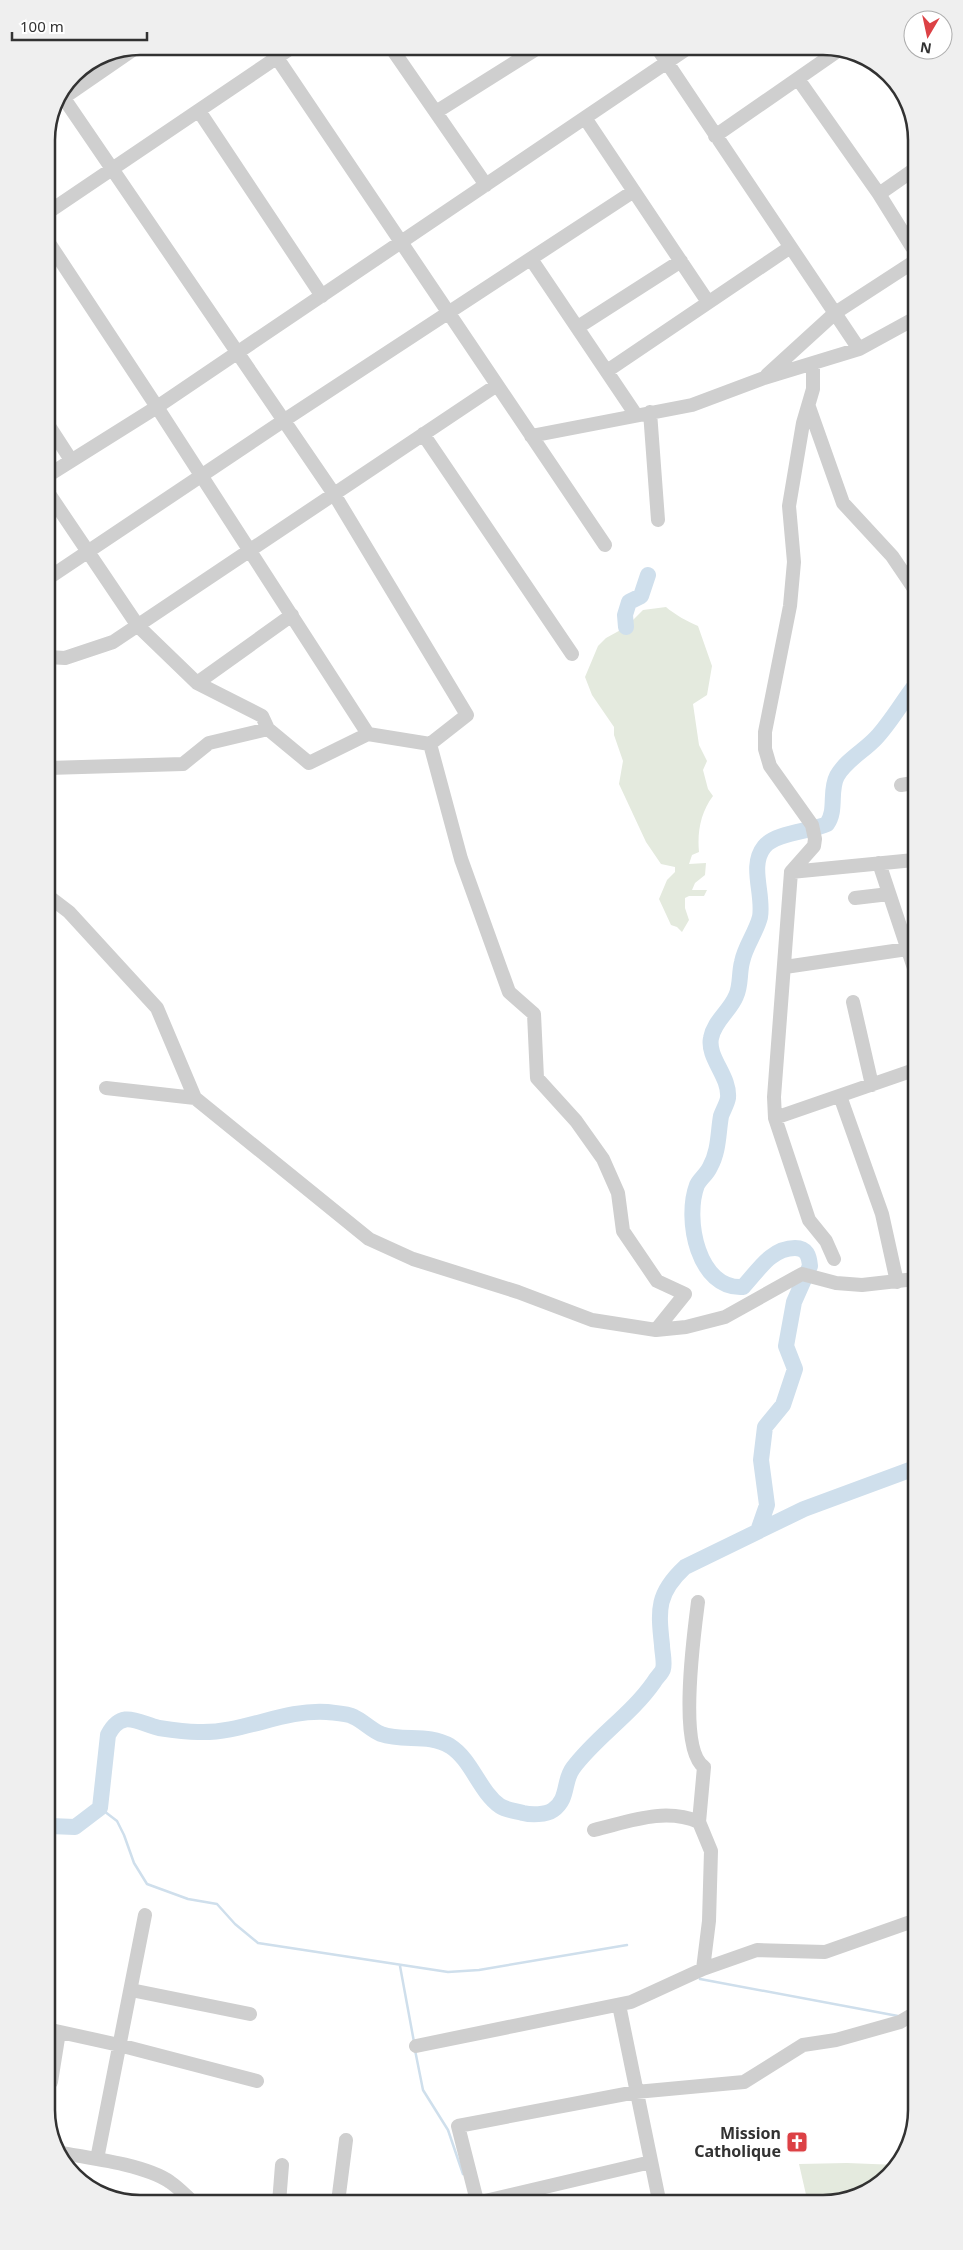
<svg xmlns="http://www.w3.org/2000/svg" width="963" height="2250" viewBox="0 0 963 2250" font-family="'Noto Sans',sans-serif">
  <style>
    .green { fill: #e4eade }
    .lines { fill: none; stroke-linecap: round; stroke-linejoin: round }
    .stream { stroke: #cfdfec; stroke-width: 2.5 }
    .river { stroke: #cfdfec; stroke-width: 16 }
    .minor { stroke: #cfcfcf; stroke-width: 14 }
    .labels { text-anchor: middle; stroke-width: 5; stroke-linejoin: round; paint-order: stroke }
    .poi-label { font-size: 16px; font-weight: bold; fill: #323232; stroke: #fff; text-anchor: end }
    .rim { fill: none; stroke: #323232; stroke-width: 2.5 }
  </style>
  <rect width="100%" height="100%" fill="#fff"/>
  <!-- green -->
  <path class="green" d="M666,607C674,614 688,622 698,626L712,666L707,695L693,704L699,745L707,761L703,770L708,789L713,796C701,812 697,831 699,852L692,855L689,864L706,863L705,875L695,883L692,890H707L704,896H689L685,898V908L689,920L682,932L677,927L671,925L659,899L667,880L675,872V867L661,864L646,842L619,784L623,761L614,735V727L592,695L585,677L598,646L606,638L626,627L643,610Z
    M847,2163L898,2165L853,2199H807L799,2164Z"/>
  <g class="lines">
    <!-- stream -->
    <path class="stream" d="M100,1808L117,1821L124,1835L134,1863L147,1884L188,1899L217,1904L235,1924L258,1943L448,1972L479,1970L627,1945
      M400,1966L414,2042
      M700,1979L898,2016
      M415,2050L423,2090L448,2130L463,2174"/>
    <!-- river -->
    <path class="river" d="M626,627L625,615L629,602L641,596L648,575
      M758,1531L767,1505L761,1460L765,1427L783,1405L795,1369L786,1346L794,1302L810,1266C809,1256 807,1248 795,1248C771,1248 758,1271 743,1287C698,1290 684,1219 697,1185C700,1179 707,1174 710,1167C719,1151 718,1133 721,1116C723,1110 727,1104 728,1098C730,1076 707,1058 711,1038C714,1021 730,1011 736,996C741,986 739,973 742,962C745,946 756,933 760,917C764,894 749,866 764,847C774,833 812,831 827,824C837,810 829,791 837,776C846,760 864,751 876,738C890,723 901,704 913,688
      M50,1826L75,1827L100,1808L108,1735C122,1708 138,1723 159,1728C172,1730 186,1732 198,1732C242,1734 283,1709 327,1712C335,1713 347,1713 354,1717C363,1721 371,1730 381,1734C404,1742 428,1733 450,1746C472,1760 479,1791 500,1806C506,1810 516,1811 523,1813C531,1815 546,1815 553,1810C569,1799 563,1781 573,1768C596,1737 631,1715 654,1682C656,1678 662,1673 663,1669C665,1663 662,1651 662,1645C658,1609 657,1593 685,1567L804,1509L915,1468"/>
    <!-- minor -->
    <path class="minor" d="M269,46L605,545
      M390,46L486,185
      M656,46L859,349
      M798,79L879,194L912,247
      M63,97L334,494L467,715L430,744
      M63,98L137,47
      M199,111L322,296
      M436,112L541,46
      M585,118L708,302
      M715,136L839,50
      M879,194L912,171
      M47,213L294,46
      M47,240L157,407L368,734L430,744L461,859L509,992L534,1014L537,1078L576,1121L603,1159L618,1193L623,1231L657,1281L685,1294L656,1330L592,1320L518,1292L413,1259L369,1239L195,1098L157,1008L69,912L48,896
      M531,259L636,415
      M578,327L681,261
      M813,363V389L803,423L789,506L794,562L790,606L765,732V749L770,766L812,825L815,839L814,846L791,872L774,1097L775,1118L809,1220L826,1241L834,1259
      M607,371L789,248
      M767,375L835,313L912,263
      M809,407L843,503L892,556L913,587
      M650,412L658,520
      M47,423L71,460
      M423,434L572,654
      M531,436L692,405L764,378L859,349L912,320
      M47,476L157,407L691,46
      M47,491L138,626L197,683L262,716L268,729
      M47,579L283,421L634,191
      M48,657L65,658L113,642L497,385
      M197,683L292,615
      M48,768L183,764L209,743L268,729L309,763L368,734
      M901,785L913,783
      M879,863L914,968
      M791,872L914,860
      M855,898L889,894
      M785,967L914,948
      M853,1002L872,1085
      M106,1088L195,1098
      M840,1096L882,1214L897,1282
      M775,1118L914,1070
      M656,1330L686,1327L725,1317L802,1274L836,1283L862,1285L915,1279
      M698,1602C694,1633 678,1749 704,1767L699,1822
      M594,1830C628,1822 664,1807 699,1822L711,1851L709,1921L703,1969
      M131,1990L250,2014
      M619,2005L659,2200
      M51,2030L119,2045L257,2081
      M416,2046L631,2002L703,1969L757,1950L825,1952L916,1920
      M51,2082L59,2032
      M61,2153C91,2158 146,2165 170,2182C179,2188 186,2196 194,2203
      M97,2159L145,1915
      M477,2201L458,2126L636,2092L744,2082L803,2045L836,2040L900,2022L917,2012
      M485,2201L651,2162
      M338,2202L346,2140
      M279,2203L282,2165"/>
  </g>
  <!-- icons -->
  <defs>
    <g id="church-square" transform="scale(1.125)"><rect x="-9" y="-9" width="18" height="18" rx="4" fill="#dc4145" stroke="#fff"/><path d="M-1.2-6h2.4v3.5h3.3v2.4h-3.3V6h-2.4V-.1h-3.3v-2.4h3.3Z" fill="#fff"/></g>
  </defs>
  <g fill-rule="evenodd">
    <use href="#church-square" x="797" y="2142"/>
  </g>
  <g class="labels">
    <!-- poi labels -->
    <g class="poi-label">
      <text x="781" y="2139">Mission<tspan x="781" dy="18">Catholique</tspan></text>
    </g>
  </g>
  <!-- crop -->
  <path d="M0 0H963V2250H0ZM140 55H823A85 85 0 0 1 908 140V2110A85 85 0 0 1 823 2195H140A85 85 0 0 1 55 2110V140A85 85 0 0 1 140 55Z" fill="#efefef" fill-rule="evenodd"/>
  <path class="rim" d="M140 55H823A85 85 0 0 1 908 140V2110A85 85 0 0 1 823 2195H140A85 85 0 0 1 55 2110V140A85 85 0 0 1 140 55Z"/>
  <!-- north arrow -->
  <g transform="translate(928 35) rotate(189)"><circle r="24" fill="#ffffff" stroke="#adadad"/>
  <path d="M0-4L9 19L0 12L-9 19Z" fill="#dc4145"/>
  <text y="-8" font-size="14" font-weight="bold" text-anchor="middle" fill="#323232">N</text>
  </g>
  <!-- scale -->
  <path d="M12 32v8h135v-8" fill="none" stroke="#323232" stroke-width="2.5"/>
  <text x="20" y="32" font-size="15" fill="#323232" stroke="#ffffff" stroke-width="4" paint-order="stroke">100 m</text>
</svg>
